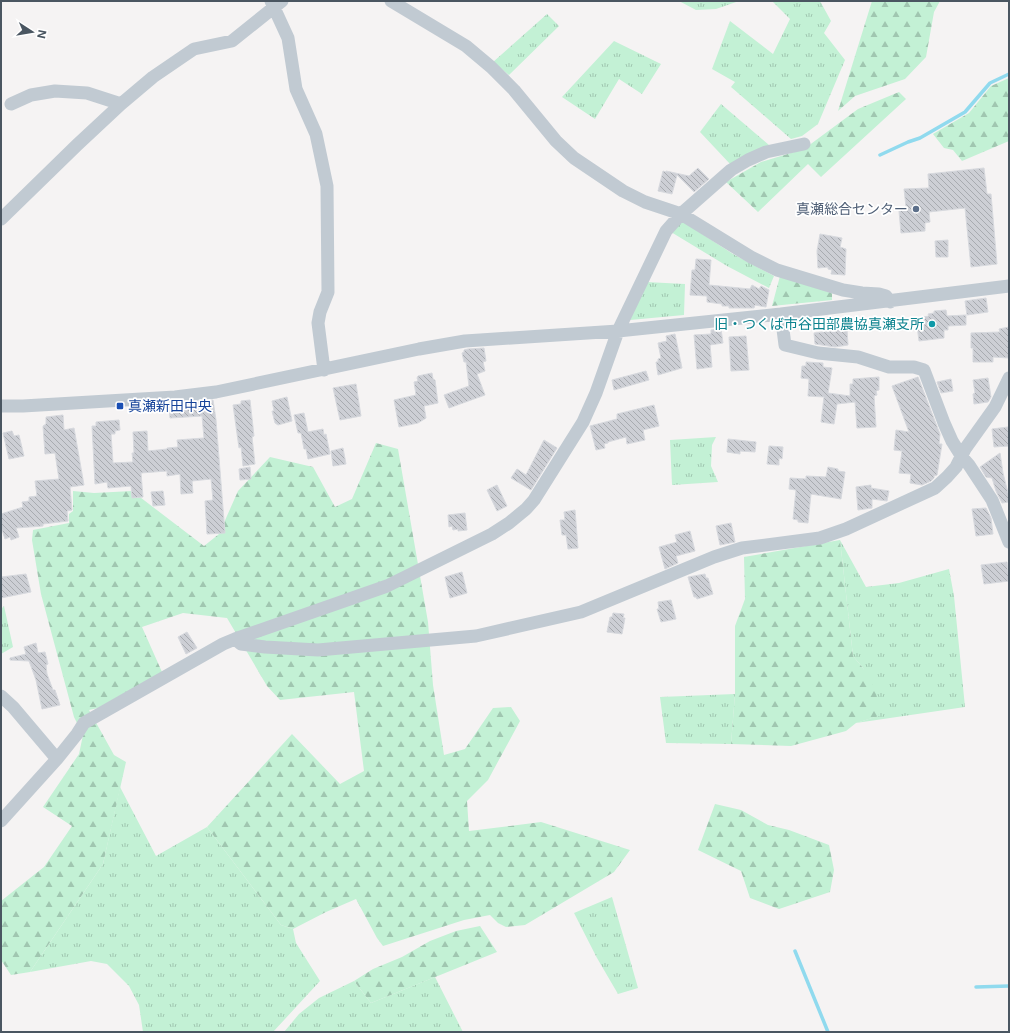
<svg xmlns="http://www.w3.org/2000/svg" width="1010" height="1033" viewBox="0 0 1010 1033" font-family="Inter,'Noto Sans JP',sans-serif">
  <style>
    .grass { fill: url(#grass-tufts) }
    .forest { fill: url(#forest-firs) }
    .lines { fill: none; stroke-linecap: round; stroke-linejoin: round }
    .stream { stroke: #90daee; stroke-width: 3.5 }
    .building { fill: url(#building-back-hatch); stroke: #d7d9de }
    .minor { stroke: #c1cad2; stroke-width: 13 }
    .service-dot { fill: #5c6f8a; stroke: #fff; stroke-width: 1.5 }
    .culture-dot { fill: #0f9aa8; stroke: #fff; stroke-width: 1.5 }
    .transit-dot { fill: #1a4fb4; stroke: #fff; stroke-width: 1.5 }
    .labels { text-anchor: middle; stroke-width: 3.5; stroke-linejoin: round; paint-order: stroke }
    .service-label { font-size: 14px; fill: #4e5e75; stroke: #fff; text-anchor: end }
    .culture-label { font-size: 14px; fill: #0d838f; stroke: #fff; text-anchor: end }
    .transit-label { font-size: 14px; fill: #164399; stroke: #fff; text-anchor: start }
  </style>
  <defs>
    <pattern id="grass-tufts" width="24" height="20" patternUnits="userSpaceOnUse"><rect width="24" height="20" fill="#c3f1d5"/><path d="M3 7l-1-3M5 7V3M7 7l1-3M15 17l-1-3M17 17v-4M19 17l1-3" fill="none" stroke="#a0c6b0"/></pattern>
    <pattern id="forest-firs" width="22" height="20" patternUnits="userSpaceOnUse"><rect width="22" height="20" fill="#c3f1d5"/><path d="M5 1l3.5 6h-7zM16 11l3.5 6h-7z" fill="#a0c6b0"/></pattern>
    <pattern id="building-back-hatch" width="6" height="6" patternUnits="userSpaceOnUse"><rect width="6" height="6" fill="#cdcfd5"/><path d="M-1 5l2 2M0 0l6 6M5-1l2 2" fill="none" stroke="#a8abb0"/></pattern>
  </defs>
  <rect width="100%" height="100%" fill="#f5f3f3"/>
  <!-- grass -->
  <path class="grass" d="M679,1H739L716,9L696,10Z
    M772,1H820L831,21L824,33L845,60L818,124L802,136L791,139L731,87L735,82L712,69L730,21L773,54L790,19Z
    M547,14L559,26L509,75L493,62Z
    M614,41L661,64L642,94L619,79L595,119L562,97Z
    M721,104L769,145L731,165L700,132Z
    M682,221L733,254L774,276L769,288L727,266L671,232Z
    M646,282L685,284L684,315L630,320Z
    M716,437L712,445L711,466L718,482L672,485L670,440Z
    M840,540L866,587L899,583L949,569L954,596L965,707L856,723L878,716L863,668L853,656Z
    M4,606L13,647L1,654V609Z
    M735,694L731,744L666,743L660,697Z
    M120,787L156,856L207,827L281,925L293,929L296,943L320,981L273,1032H143L139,1005L129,986L107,964L91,961L30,972L103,864Z
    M612,897L638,988L618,994L597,958L574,913Z
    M435,977L463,1032H284L299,1014L319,998L354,981L371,1003Z"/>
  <!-- forest -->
  <path class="forest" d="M872,1H940L934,12L926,57L905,79L855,96L838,111Z
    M1009,78V141L962,161L953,150L944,148L933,134L969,113L991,86Z
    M899,92L906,99L821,177L808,164L758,212L726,182L761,162L804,149L858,109Z
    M780,276L832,293V300L772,306Z
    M376,443L398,449L428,622L433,685L444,755L465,749L493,708L511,707L520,721L488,780L467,801L469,831L541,822L630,850L614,872L525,925L506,927L498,923L490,915L464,920L383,946L377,938L356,899L326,912L293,929L281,925L207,827L292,734L340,784L364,771L354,692L280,700L267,686L227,618L183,613L142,627L162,672L98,708L89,710L114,755L126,762L103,864L30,972L11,975L1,960V901L44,867L72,826L43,807L79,754L83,735L74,717L41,594L32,540L33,530L69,523V514L73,511V491L94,493L132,491L204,546L219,534L238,491L270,457L313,467L335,507L352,499Z
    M840,540L853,656L863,668L876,690L879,716L856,723L846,731L791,746L731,744L735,694V626L745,599L744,557Z
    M715,804L741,810L768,825L789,830L829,845L834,870L830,892L779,909L750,898L741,871L698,850Z
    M480,926L497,952L371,1003L354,981L373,969L402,957L430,941L456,931Z"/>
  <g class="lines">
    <!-- stream -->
    <path class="stream" d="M880,155L908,142L920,138L965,112L990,83L1009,74
      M795,951L828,1032
      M976,987L1009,986"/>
  </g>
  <!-- building -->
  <path class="building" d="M698,168L709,179L694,192L677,175L672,194L658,191L663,171L666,172V171L689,176Z
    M984,168L987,194H991L997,264L971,267L965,208L929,212L930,222L925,223V231L901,233L899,211L906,207L904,189L929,188L928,174Z
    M820,234L842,238L840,247L846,249L845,275L831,274L832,270L828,269V267L818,268L817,251Z
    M948,240V257H936L935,241Z
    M696,259L711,260L709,285L750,289L752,285L759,289L761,286L769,290L766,307L755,305L754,308H729V306H722V304L707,302V296L690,295L692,270H695Z
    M986,298L988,312L967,315L965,301Z
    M946,310L947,316L966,315V325L948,326V330H944V338L919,341L916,318L929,316L928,314L934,313V311Z
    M1009,327V358L993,357V362H973V348H971V333L1000,332L999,329Z
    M721,329L723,343L710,345L712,367L697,369L694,335L711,334V330Z
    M847,329L848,345L835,347L815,344L814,333Z
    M675,334L682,368L658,375L656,362H658V359L661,358L658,343L667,341L666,336Z
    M746,336L749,370L731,371L729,337Z
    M484,348L486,361L483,362L485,371L477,374L485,395L449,408L444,395L469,386L466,362H464L462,353L464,352V350L468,349Z
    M806,362L823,363V367L832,368L828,393L850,396V384H853V379L879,377V390L876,391L877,395L874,396L876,427L857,428L855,402L837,404L834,424L821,422L824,397L808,396L809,379L801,378L802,366H806Z
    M646,371L649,380L614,390L612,380Z
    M432,373L433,379L435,380L438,403L424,406L426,418L418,423L399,427L394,400L416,395L414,382L418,381L417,378L418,376Z
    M918,377L940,434L939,444H942L937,475L934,476V478L931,481L922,485L910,483L911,474L899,473L902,451L894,450L896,430L909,432L892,386Z
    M988,378L991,397L988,402L974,404L973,394L975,393L973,380Z
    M951,379L953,391L941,393L937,382Z
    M356,384L361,416L340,420L333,388Z
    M287,397L292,421L278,425L275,423L272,411H274L272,401Z
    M213,400L216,420L225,533L207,534L205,501L213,500L211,479L192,481L193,493L181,494L180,474L167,476V471L141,473L143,497L132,498L131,486L108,488L107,482L95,484L92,426H96V422L119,420L120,430L115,431V434H111L113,463L133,462L132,453H134L133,432L147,431L148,451L167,449V448L178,447L177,440L204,438L202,416L170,418L169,405Z
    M250,400L254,436L252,437L255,464L243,466L241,447L239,448L233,405L241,404V401Z
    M654,405L659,426L643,430L645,440L627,444L626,437L608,442V443L604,444L605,448L596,450L590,426L617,419V414Z
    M304,413L308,432L323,429L324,435L326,434L330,454L308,459L306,449H304L301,433H298L294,415Z
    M63,415L64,430L74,428L84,485L70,487L72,510L67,511L68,521L43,524V526L16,528L19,537L11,540L10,537L5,539L1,527V514L23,507L22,502L29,501V497L37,496L35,481L59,479L55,453L45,454L43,426L46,424V417Z
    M1008,427L1009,446L994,447L992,429Z
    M12,431L14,436L19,435L24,456L9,459L3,433Z
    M728,439L756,442L755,452L740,451V454L727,452Z
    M544,440L557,448L531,490L511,478L517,469L526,475Z
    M769,446L783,447L782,459L779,458V465L767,464Z
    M343,448L346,464L333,466L331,451Z
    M1000,453L1003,473L1008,493H1009V502L1002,503L996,491L992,478L986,477L980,467Z
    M250,467L251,479L240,480L239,469Z
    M828,467L838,469V471L845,472L841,499L811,494L808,523L798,522V520L793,519L796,490L789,489L790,478L806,479V476L826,477Z
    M497,485L507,506L497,511L487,490Z
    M871,485V488L889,491L887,501L872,499V508L858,510L856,487Z
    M163,491L165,505L153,506L151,492Z
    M986,508L991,518L993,534L976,536L972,509Z
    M575,510L578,548L568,549L566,535H562L560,520H565L564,512Z
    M465,513L467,530L458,531V529L453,530L452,526L449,527L448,515Z
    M731,523L735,542L720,545L716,526Z
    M690,531L695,551L676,556L678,563L665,569L659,547L677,542L675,535Z
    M1007,562L1009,581L984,584L981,565Z
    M462,572L467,593L450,598L445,577Z
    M26,574L31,592L1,598V577Z
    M705,574L706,578H708L713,594L697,599L696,597H694L688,577Z
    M671,600L676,619L661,622L657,609H659L658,602Z
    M613,613L624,614L623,618H625L622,634L607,632L610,617H612Z
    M187,632L197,648L186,654L178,637Z
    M36,643L38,653L45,652L48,664L46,665L47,674L53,690H55L60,705L42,709L36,680L29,661L10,660V658L26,654L24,647Z"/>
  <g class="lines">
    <!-- minor -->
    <path class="minor" d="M271,1L288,38L296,89L316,134L327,186L328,292L320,312L318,323L324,370
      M391,1L466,46L491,67L514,90L556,141L574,158L623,191L645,202L681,214L751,257L777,270L843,290L862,293L879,294L886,296L890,302
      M11,104L31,95L55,91L87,93L121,104
      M1,219L77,145L121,104L153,77L194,49L232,41L282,1
      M781,314L785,345L818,353L858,357L889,367H914L924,370L944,423L952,441L962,457L969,465L992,500L1009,542
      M1,406H23L175,397L216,392L419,349L465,341L618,331L781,314L1009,286
      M235,639L241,644L265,647L318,650L476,636L581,612L714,557L742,548L820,538L846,529L935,488L947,477L956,467L965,449L995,407L1009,378
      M1,696L13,707L57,759
      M1,821L57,759L77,734L84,723L223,644L235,639L387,586L492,534L509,523L526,509L534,500L583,422L596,393L618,331L666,231L681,214L731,170L748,160L766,152L804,144"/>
  </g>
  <!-- markers -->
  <circle class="service-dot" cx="916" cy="209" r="4"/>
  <circle class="culture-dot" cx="932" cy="324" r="4"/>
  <rect class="transit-dot" x="116" y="402" width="8" height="8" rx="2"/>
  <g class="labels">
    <!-- service labels -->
    <g class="service-label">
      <text x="908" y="214">真瀬総合センター</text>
    </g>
    <!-- culture labels -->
    <g class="culture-label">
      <text x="924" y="329">旧・つくば市谷田部農協真瀬支所</text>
    </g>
    <!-- transit labels -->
    <g class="transit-label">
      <text x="128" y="411">真瀬新田中央</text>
    </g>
  </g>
  <!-- border -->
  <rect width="1010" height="1033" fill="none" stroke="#4a5661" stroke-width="4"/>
  <!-- north arrow -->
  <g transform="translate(32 32) rotate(102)" stroke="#ffffff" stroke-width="3" paint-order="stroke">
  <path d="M0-3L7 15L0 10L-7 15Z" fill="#4a5661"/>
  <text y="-6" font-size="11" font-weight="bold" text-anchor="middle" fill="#4a5661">N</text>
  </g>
</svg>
